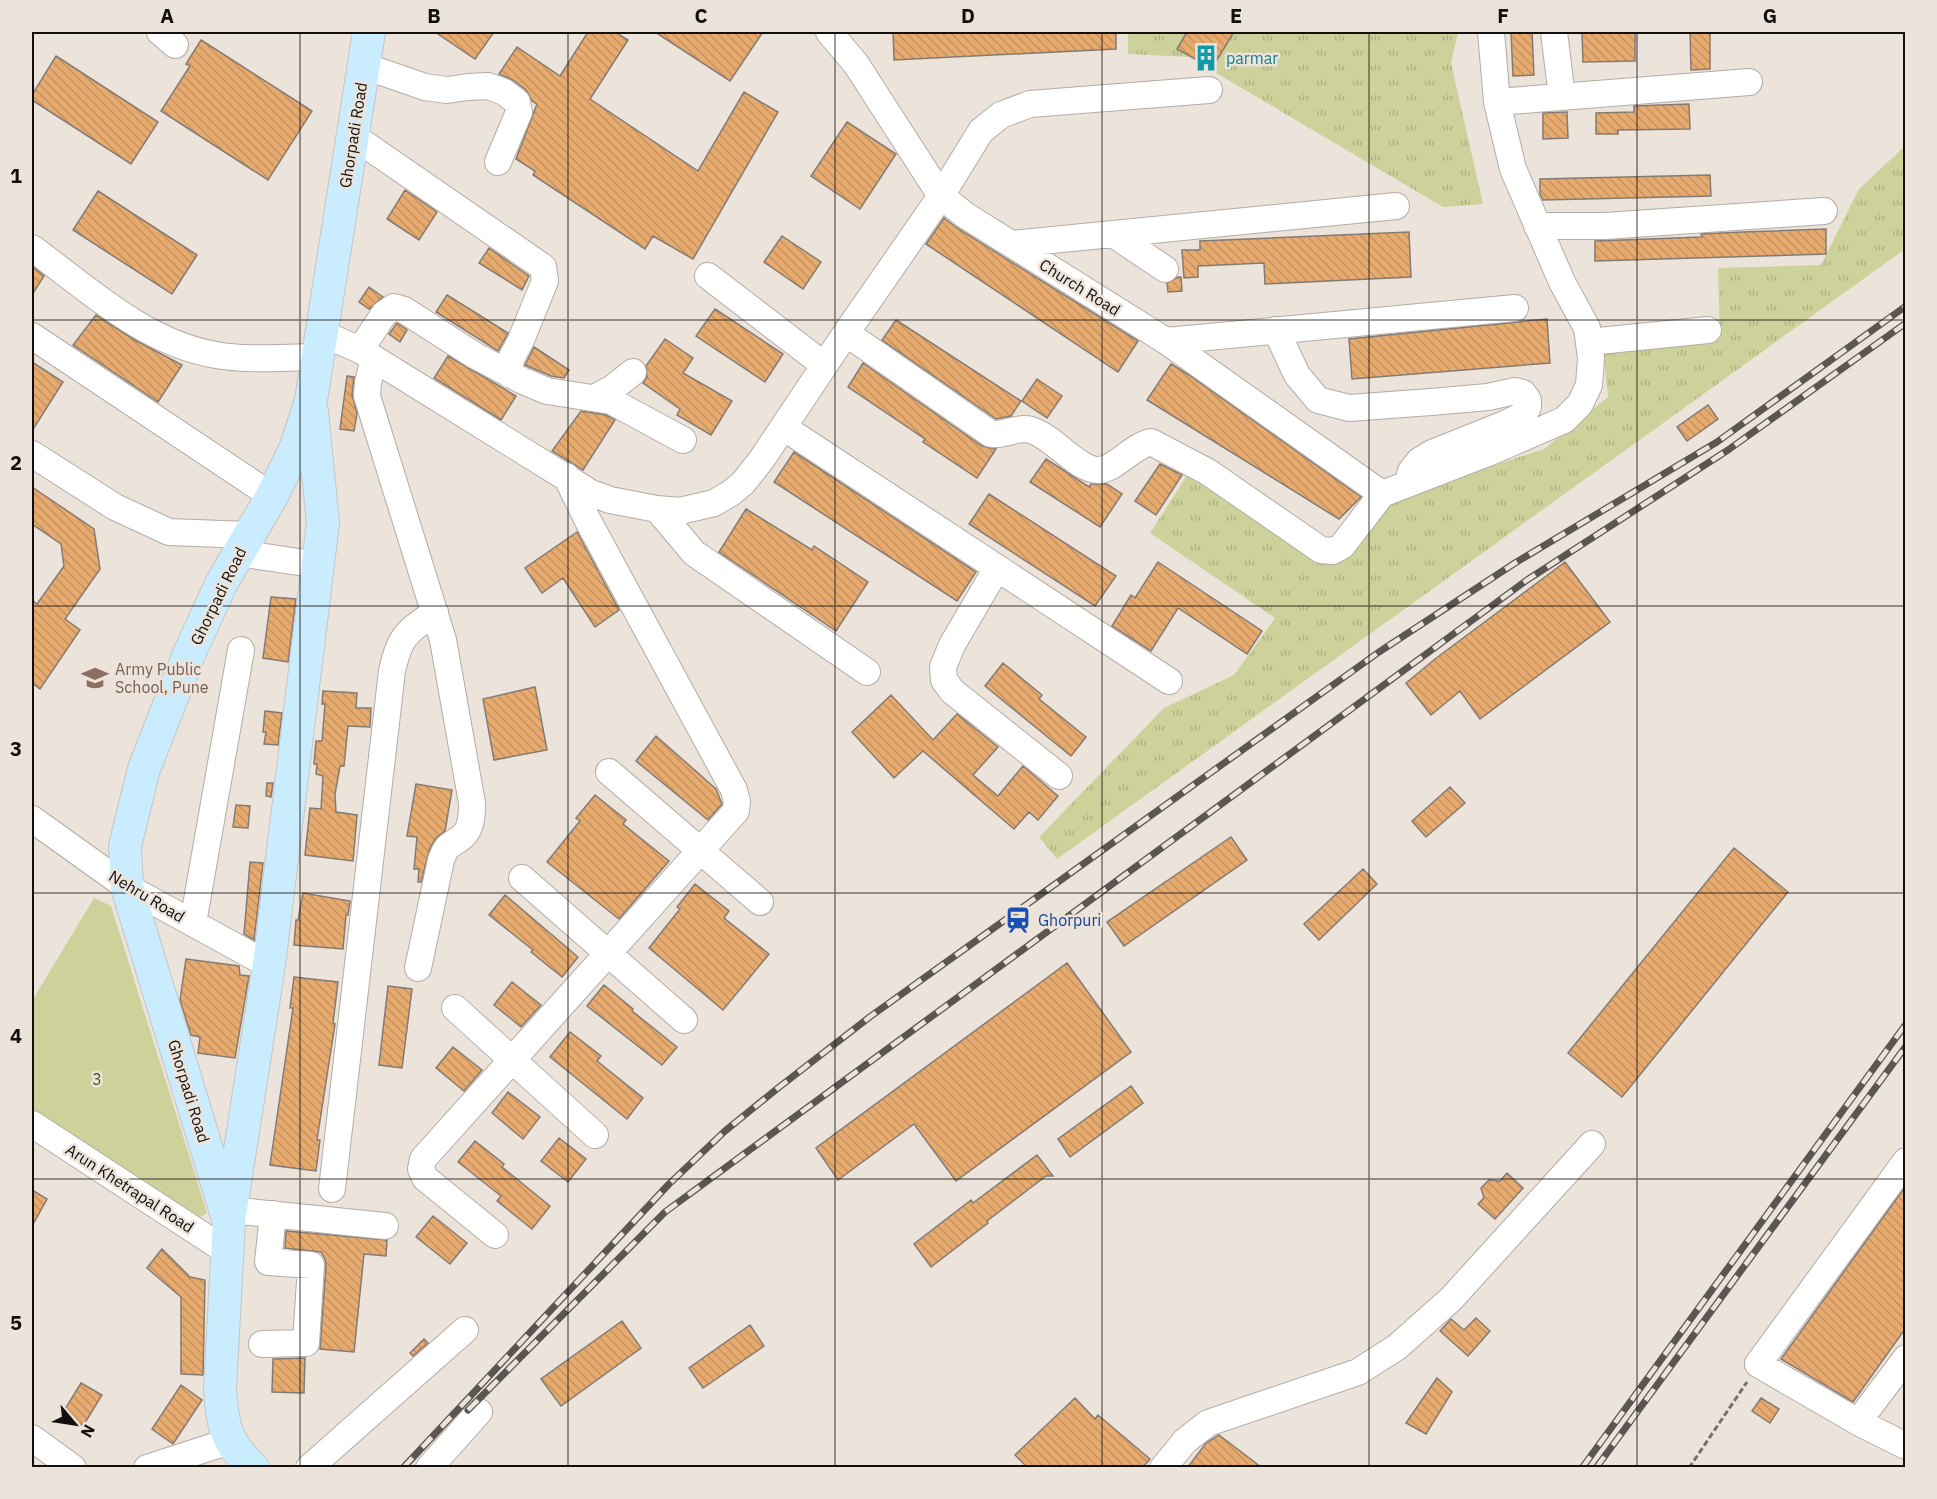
<svg xmlns="http://www.w3.org/2000/svg" width="1937" height="1499" viewBox="0 0 1937 1499" font-family="'IBM Plex Sans',sans-serif">
  <style>
    .grass { fill: url(#grass-tufts) }
    .green { fill: #cdd29b }
    .building { fill: url(#building-back-hatch); stroke: #837b74; stroke-width: 1.5 }
    .lines { fill: none; stroke-linecap: round; stroke-linejoin: round }
    .minor-casing { stroke: #b4aca4; stroke-width: 28 }
    .major-casing { stroke: #c6c5c5; stroke-width: 34 }
    .path { stroke: #77716c; stroke-width: 3; stroke-dasharray: 6 3; stroke-linecap: butt }
    .minor { stroke: #fff; stroke-width: 26 }
    .major { stroke: #caecff; stroke-width: 32 }
    .rail-casing { stroke: #5b5652; stroke-width: 7 }
    .rail { stroke: #ece3db; stroke-width: 4.5; stroke-dasharray: 14; stroke-linecap: butt }
    .grid { fill: none; stroke: #120f0d; stroke-width: 1.5; stroke-opacity: 0.55 }
    .labels { text-anchor: middle; stroke-width: 5; stroke-linejoin: round; paint-order: stroke }
    .culture-label { font-size: 16px; fill: #0d838f; stroke: #ece3db; text-anchor: start }
    .street-label { font-size: 16px; fill: #120f0d; stroke: #ece3db }
    .education-label { font-size: 16px; fill: #785e54; stroke: #ece3db; text-anchor: start }
    .transit-label { font-size: 16px; fill: #164399; stroke: #ece3db; text-anchor: start }
    .park-label { font-size: 16px; fill: #515418; stroke: #ece3db }
    .neatline { fill: none; stroke: #120f0d; stroke-width: 2 }
    .grid-label { font-size: 20px; text-anchor: middle; font-weight: bold; fill: #120f0d }
  </style>
  <defs>
    <pattern id="grass-tufts" width="24" height="20" patternUnits="userSpaceOnUse" patternTransform="scale(1.5)"><rect width="24" height="20" fill="#cdd29b"/><path d="M3 7l-1-3M5 7V3M7 7l1-3M15 17l-1-3M17 17v-4M19 17l1-3" fill="none" stroke="#afb384"/></pattern>
    <pattern id="building-back-hatch" width="6" height="6" patternUnits="userSpaceOnUse" patternTransform="scale(1.5)"><rect width="6" height="6" fill="#e8ab6f"/><path d="M-1 5l2 2M0 0l6 6M5-1l2 2" fill="none" stroke="#c6925f"/></pattern>
  </defs>
  <rect width="100%" height="100%" fill="#ece3db"/>
  <!-- grass -->
  <path class="grass" d="M1128,32H1458L1451,63L1483,204L1443,207L1189,57L1128,54Z
    M1905,146V249L1057,859L1039,837L1164,708L1234,675L1275,618L1150,533L1191,469L1330,563L1342,561L1387,500L1544,449L1608,397L1603,351L1608,347L1720,336L1718,268L1821,265L1859,189Z"/>
  <!-- green -->
  <path class="green" d="M94,898L111,906L207,1213L188,1224L32,1114V1001Z"/>
  <!-- building -->
  <path class="building" d="M435,32H494L475,59Z
    M588,32H615L628,40L590,99L698,171L744,92L778,112L693,259L653,236L645,249L533,175L535,171L516,159L537,104L532,101L526,90L513,80L499,74L517,47L560,76Z
    M655,32H763L730,81Z
    M893,32H1116V49L894,60Z
    M1187,32H1234L1212,68L1177,49Z
    M1511,32H1532L1534,75L1513,76Z
    M1582,32H1635V61L1583,62Z
    M1690,32H1710V69L1691,70Z
    M201,40L312,111L268,180L161,111L190,66L186,64Z
    M56,56L158,122L131,164L32,100V95Z
    M1689,104L1690,129L1618,130V134H1596V113L1634,112V106Z
    M1567,112L1568,138L1543,139V113Z
    M847,122L896,154L860,209L811,176Z
    M1710,175L1711,196L1543,200L1540,194V179Z
    M405,190L437,212L419,240L387,219Z
    M98,191L197,255L172,294L73,230Z
    M944,218L957,228L1138,341L1118,372L926,244Z
    M1826,229V254L1595,261V241L1702,237L1701,234L1743,232Z
    M1409,232L1411,277L1265,284L1264,263L1198,266V277L1184,278L1182,250H1200V241Z
    M782,236L821,262L803,289L764,262Z
    M489,248L529,276L522,290L479,263Z
    M32,266L44,276L32,295Z
    M1178,277H1181L1182,291L1168,292L1167,283Z
    M369,287L383,297L369,309L359,302Z
    M447,295L508,333L498,351L436,312Z
    M715,309L783,354L765,382L696,336Z
    M96,315L133,339L182,365L158,402L73,345Z
    M1547,319L1550,363L1352,379L1349,339Z
    M896,320L1021,401L1011,416L996,419L882,340Z
    M397,323L407,330L400,342L389,334Z
    M665,339L693,358L683,373L732,401L711,435L677,415L680,409L643,383L647,377L646,366Z
    M534,347L569,370L564,378L551,376L525,365Z
    M448,356L516,396L501,420L434,378Z
    M32,362L63,382L32,431Z
    M863,363L982,446L996,449L977,478L923,442L925,439L848,387Z
    M1171,364L1189,375L1361,497L1339,519L1147,400Z
    M347,376L354,377L352,395L357,413L354,431L340,429Z
    M1037,379L1062,396L1047,418L1022,401Z
    M1708,405L1718,419L1687,441L1677,427Z
    M581,411L606,415L615,420L583,470L552,451Z
    M794,452L976,572L957,601L774,482Z
    M1046,459L1089,487L1091,484H1107L1122,494L1100,527L1030,482Z
    M1160,464L1182,475L1156,515L1135,501Z
    M32,487L94,529L100,569L65,619L80,630L40,689L32,683V600L37,604L64,566L61,544L32,524Z
    M989,494L1116,576L1095,606L969,524Z
    M746,509L812,550L814,546L868,582L836,631L719,552Z
    M577,532L619,610L595,627L563,578L542,593L525,568Z
    M1158,562L1262,631L1247,654L1178,608L1151,651L1112,626L1131,595L1135,598Z
    M1565,562L1610,622L1480,719L1460,691L1431,715L1406,683L1435,659Z
    M271,597L296,599L288,662L263,658Z
    M1003,663L1042,695L1039,699L1086,737L1071,756L985,686Z
    M535,687L547,750L494,760L483,699Z
    M323,691L357,693L356,708H371L370,727L348,726L344,766H340L335,794L336,812L357,815L353,861L305,855L310,808L321,809L323,776L316,774L317,764H314L316,741H322L325,704H322Z
    M891,695L933,740L957,714L998,747L973,775L998,796L1023,766L1058,796L1038,820L1029,812L1014,829L923,751L894,778L852,732Z
    M265,711L282,713L278,745L264,744L266,732H263Z
    M656,736L716,789L722,804L708,820L636,761Z
    M267,783H273L271,797L266,796Z
    M416,784L452,790L445,831L436,838L430,848L421,882H418L419,869H414L417,837L407,836Z
    M1450,787L1465,803L1426,837L1412,821Z
    M595,795L626,820L623,824L669,861L619,919L547,862L580,821L576,818Z
    M236,805L250,806L248,828L233,827Z
    M1231,837L1247,860L1124,946L1107,922Z
    M1734,848L1788,892L1622,1097L1568,1053Z
    M250,862L263,863L254,940L244,934Z
    M1363,869L1377,884L1319,940L1304,924Z
    M695,884L729,911L724,918L769,954L723,1010L649,948L680,909L677,907Z
    M303,893L350,901L348,915H346L343,949L294,945L296,920H298Z
    M505,895L578,957L562,977L531,952L533,950L489,915Z
    M186,959L239,966L240,975L249,976L235,1058L198,1053L200,1037L191,1035L180,1000Z
    M1067,963L1131,1052L956,1181L914,1124L838,1180L816,1148Z
    M294,977L338,982L333,1023L335,1024L317,1140H320L316,1171L270,1165L293,1008H290Z
    M512,982L541,1005L521,1027L494,1005Z
    M604,985L633,1009L632,1011L677,1047L662,1065L587,1006Z
    M388,986L412,989L402,1068L379,1065Z
    M570,1032L601,1056L597,1061L643,1098L627,1119L550,1057Z
    M453,1047L482,1070L464,1091L436,1068Z
    M1131,1086L1143,1103L1070,1157L1058,1139Z
    M508,1092L540,1117L523,1139L492,1113Z
    M559,1138L586,1159L568,1182L541,1161Z
    M475,1141L504,1164L502,1167L550,1206L532,1229L497,1201L501,1196L458,1162Z
    M1037,1155L1053,1176H1046L987,1221L988,1223L931,1267L914,1244L971,1200L973,1203Z
    M1507,1173L1523,1188L1495,1219L1478,1204L1484,1198L1481,1188L1489,1180L1500,1181Z
    M1905,1187V1329L1853,1402L1781,1359Z
    M32,1190L47,1199L32,1226Z
    M433,1216L467,1243L450,1264L416,1237Z
    M286,1231L387,1240L386,1256L364,1254L354,1352L320,1349L326,1266L325,1259L321,1252L285,1248Z
    M162,1249L190,1277L205,1280L203,1375L181,1374V1297L147,1268Z
    M1476,1318L1490,1331L1468,1356L1440,1331L1451,1319L1464,1330Z
    M622,1321L641,1348L561,1406L541,1379Z
    M750,1325L764,1346L703,1388L689,1368Z
    M424,1339L428,1343L413,1356L410,1353Z
    M305,1358L304,1393L272,1392L273,1359Z
    M1437,1378L1452,1392L1426,1434L1406,1423Z
    M81,1383L102,1395L83,1426L62,1414Z
    M181,1385L202,1400L173,1444L152,1429Z
    M1075,1398L1095,1419L1098,1415L1150,1459L1143,1467H1027L1015,1455Z
    M1761,1398L1779,1409L1770,1423L1752,1411Z
    M1219,1435L1261,1467H1188L1206,1443Z"/>
  <g class="lines">
    <!-- minor casing -->
    <g class="minor-casing">
      <path id="minor" d="M160,32L175,45
        M829,32L856,64L941,196L965,215L1166,341L1382,494
        M1554,32L1562,97
        M364,66L425,87L447,90L468,87L488,86L504,92L517,102L519,112L498,162
        M1497,102L1749,82
        M353,136L543,267L545,281L521,340L511,359L509,374
        M1537,226H1605L1824,211
        M1113,234L1165,269
        M1012,244L1396,206
        M32,248C88,289 145,343 216,355C248,361 284,357 317,357
        M708,276L824,365
        M1276,330L1297,375L1318,400L1349,408L1431,402L1488,397L1515,391L1523,393L1528,400V407L1523,415L1507,423L1432,453L1419,461L1411,471L1408,484
        M321,333L360,350L591,493L610,500L657,509L680,511L714,503L731,493L743,483L762,459L846,333L941,196L981,131L1001,115L1030,104L1209,90
        M846,333L991,434C1005,436 1017,426 1031,430C1054,437 1077,470 1098,470C1115,470 1132,446 1151,442L1208,472L1321,550L1333,551L1342,546L1382,494L1488,453L1564,420L1580,404L1589,385L1591,358L1587,328L1562,282L1513,169L1497,102L1491,32
        M32,336L272,496
        M1166,341L1515,308
        M1589,342L1708,330
        M360,350L384,314L394,307L404,310L474,355L521,380L547,391L611,401L683,440
        M374,359L368,383L367,396L443,640L472,803C472,814 472,828 463,836C451,847 448,841 441,860L418,968
        M596,397L613,388L633,372
        M783,427L1169,681
        M32,454L115,507L169,532L248,535
        M657,509L694,553L867,672
        M238,553L319,565
        M997,568L952,645L943,667L944,680L952,691L1059,776
        M609,772L760,902
        M32,819L127,887L269,965
        M522,878L684,1020
        M193,923L241,650
        M455,1008L595,1135
        M32,1124L228,1252
        M1906,1161L1758,1364L1858,1422L1906,1446
        M332,1189L392,671C400,635 406,633 435,612
        M230,1210L385,1226
        M495,1235L425,1178L421,1169L423,1159L736,811L737,802L734,790L587,519L566,476
        M262,1344L306,1343L311,1265L268,1262L273,1214
        M1858,1422L1906,1358
        M32,1438L73,1468
        M147,1468L230,1441
        M309,1468L465,1330
        M429,1468L479,1412
        M1163,1468L1185,1441L1208,1423L1358,1372L1397,1347L1451,1299L1592,1144"/>
    </g>
    <!-- major casing -->
    <g class="major-casing">
      <path id="major" d="M230,1214L269,965L323,523L312,412
        M253,1468C225,1441 223,1427 220,1389L229,1222L127,887L125,846L144,769L189,654L221,584L272,496L296,447L311,400L369,32"/>
    </g>
    <!-- path -->
    <path class="path" d="M1689,1468L1747,1382"/>
    <!-- minor -->
    <use href="#minor" class="minor"/>
    <!-- major -->
    <use href="#major" class="major"/>
    <!-- rail casing -->
    <g class="rail-casing">
      <path id="rail" d="M468,1410L665,1212L1527,580L1728,450L1906,323
        M403,1468L669,1184L725,1131L778,1088L871,1016L1379,652L1515,563L1717,442L1906,306
        M1582,1468L1906,1024
        M1596,1468L1906,1046"/>
    </g>
    <!-- rail -->
    <use href="#rail" class="rail"/>
  </g>
  <!-- grid -->
  <path class="grid" d="M300,32V1468M568,32V1468M835,32V1468M1102,32V1468M1369,32V1468M1637,32V1468M32,320H1906M32,606H1906M32,893H1906M32,1179H1906"/>
  <!-- icons -->
  <defs>
    <g id="building-bare" transform="scale(2.07)"><path d="M-4-6H4V6H1V3H-1V6H-4ZM-2.5-4.3h1.7v1.8h-1.7ZM.8-4.3h1.7v1.8H.8ZM-2.5-1h1.7V.8h-1.7ZM.8-1h1.7V.8H.8Z" fill="#0f9aa8" stroke="#ece3db" stroke-width="2.5" paint-order="stroke"/></g>
    <g id="school-bare" transform="scale(2.07)"><path d="M0-5L7-2L0 1L-7-2ZM-4 1L0 2.5L4 1V4Q0 6-4 4Z" fill="#8d6e63" stroke="#ece3db" stroke-width="2.5" paint-order="stroke"/></g>
    <g id="station-bare" transform="scale(2.07)"><path d="M-3-6H3Q5-6 5-4V2Q5 4 3 4L4.5 6H3L1.5 4h-3L-3 6H-4.5L-3 4Q-5 4-5 2V-4Q-5-6-3-6ZM-3.5-4v3h7v-3ZM-3.5 1v1.5H-2V1ZM2 1v1.5H3.5V1Z" fill="#1a4fb4" stroke="#ece3db" stroke-width="2.5" paint-order="stroke"/></g>
  </defs>
  <g fill-rule="evenodd">
    <use href="#building-bare" x="1206" y="58"/>
    <use href="#school-bare" x="95" y="678"/>
    <use href="#station-bare" x="1018" y="920"/>
  </g>
  <g class="labels">
    <!-- culture labels -->
    <g class="culture-label">
      <text x="1226" y="64">parmar</text>
    </g>
    <!-- street labels -->
    <g class="street-label">
      <text transform="translate(353 135) rotate(-81)" y="6">Ghorpadi Road</text>
      <text transform="translate(1080 287) rotate(32)" y="6">Church Road</text>
      <text transform="translate(218 596) rotate(-64)" y="6">Ghorpadi Road</text>
      <text transform="translate(147 896) rotate(31)" y="6">Nehru Road</text>
      <text transform="translate(189 1091) rotate(73)" y="6">Ghorpadi Road</text>
      <text transform="translate(130 1188) rotate(33)" y="6">Arun Khetrapal Road</text>
    </g>
    <!-- education labels -->
    <g class="education-label">
      <text x="115" y="675">Army Public<tspan x="115" dy="18">School, Pune</tspan></text>
    </g>
    <!-- transit labels -->
    <g class="transit-label">
      <text x="1038" y="926">Ghorpuri</text>
    </g>
    <!-- park labels -->
    <g class="park-label">
      <text x="97" y="1085">3</text>
    </g>
  </g>
  <!-- border -->
  <rect width="1937" height="1499" fill="none" stroke="#ece3db" stroke-width="66"/>
  <!-- north arrow -->
  <g transform="translate(75 1424) rotate(119)" stroke="#ece3db" stroke-width="4.5" paint-order="stroke">
  <path d="M0-4.5L10 22L0 15L-10 22Z" fill="#120f0d"/>
  <text y="-9" font-size="16" font-weight="bold" text-anchor="middle" fill="#120f0d">N</text>
  </g>
  <rect x="33" y="33" width="1871" height="1433" class="neatline"/>
  <g class="grid-label">
    <text x="167" y="23">A</text>
    <text x="434" y="23">B</text>
    <text x="701" y="23">C</text>
    <text x="968" y="23">D</text>
    <text x="1236" y="23">E</text>
    <text x="1503" y="23">F</text>
    <text x="1770" y="23">G</text>
    <text x="16" y="183">1</text>
    <text x="16" y="470">2</text>
    <text x="16" y="756">3</text>
    <text x="16" y="1043">4</text>
    <text x="16" y="1330">5</text>
  </g>
</svg>
